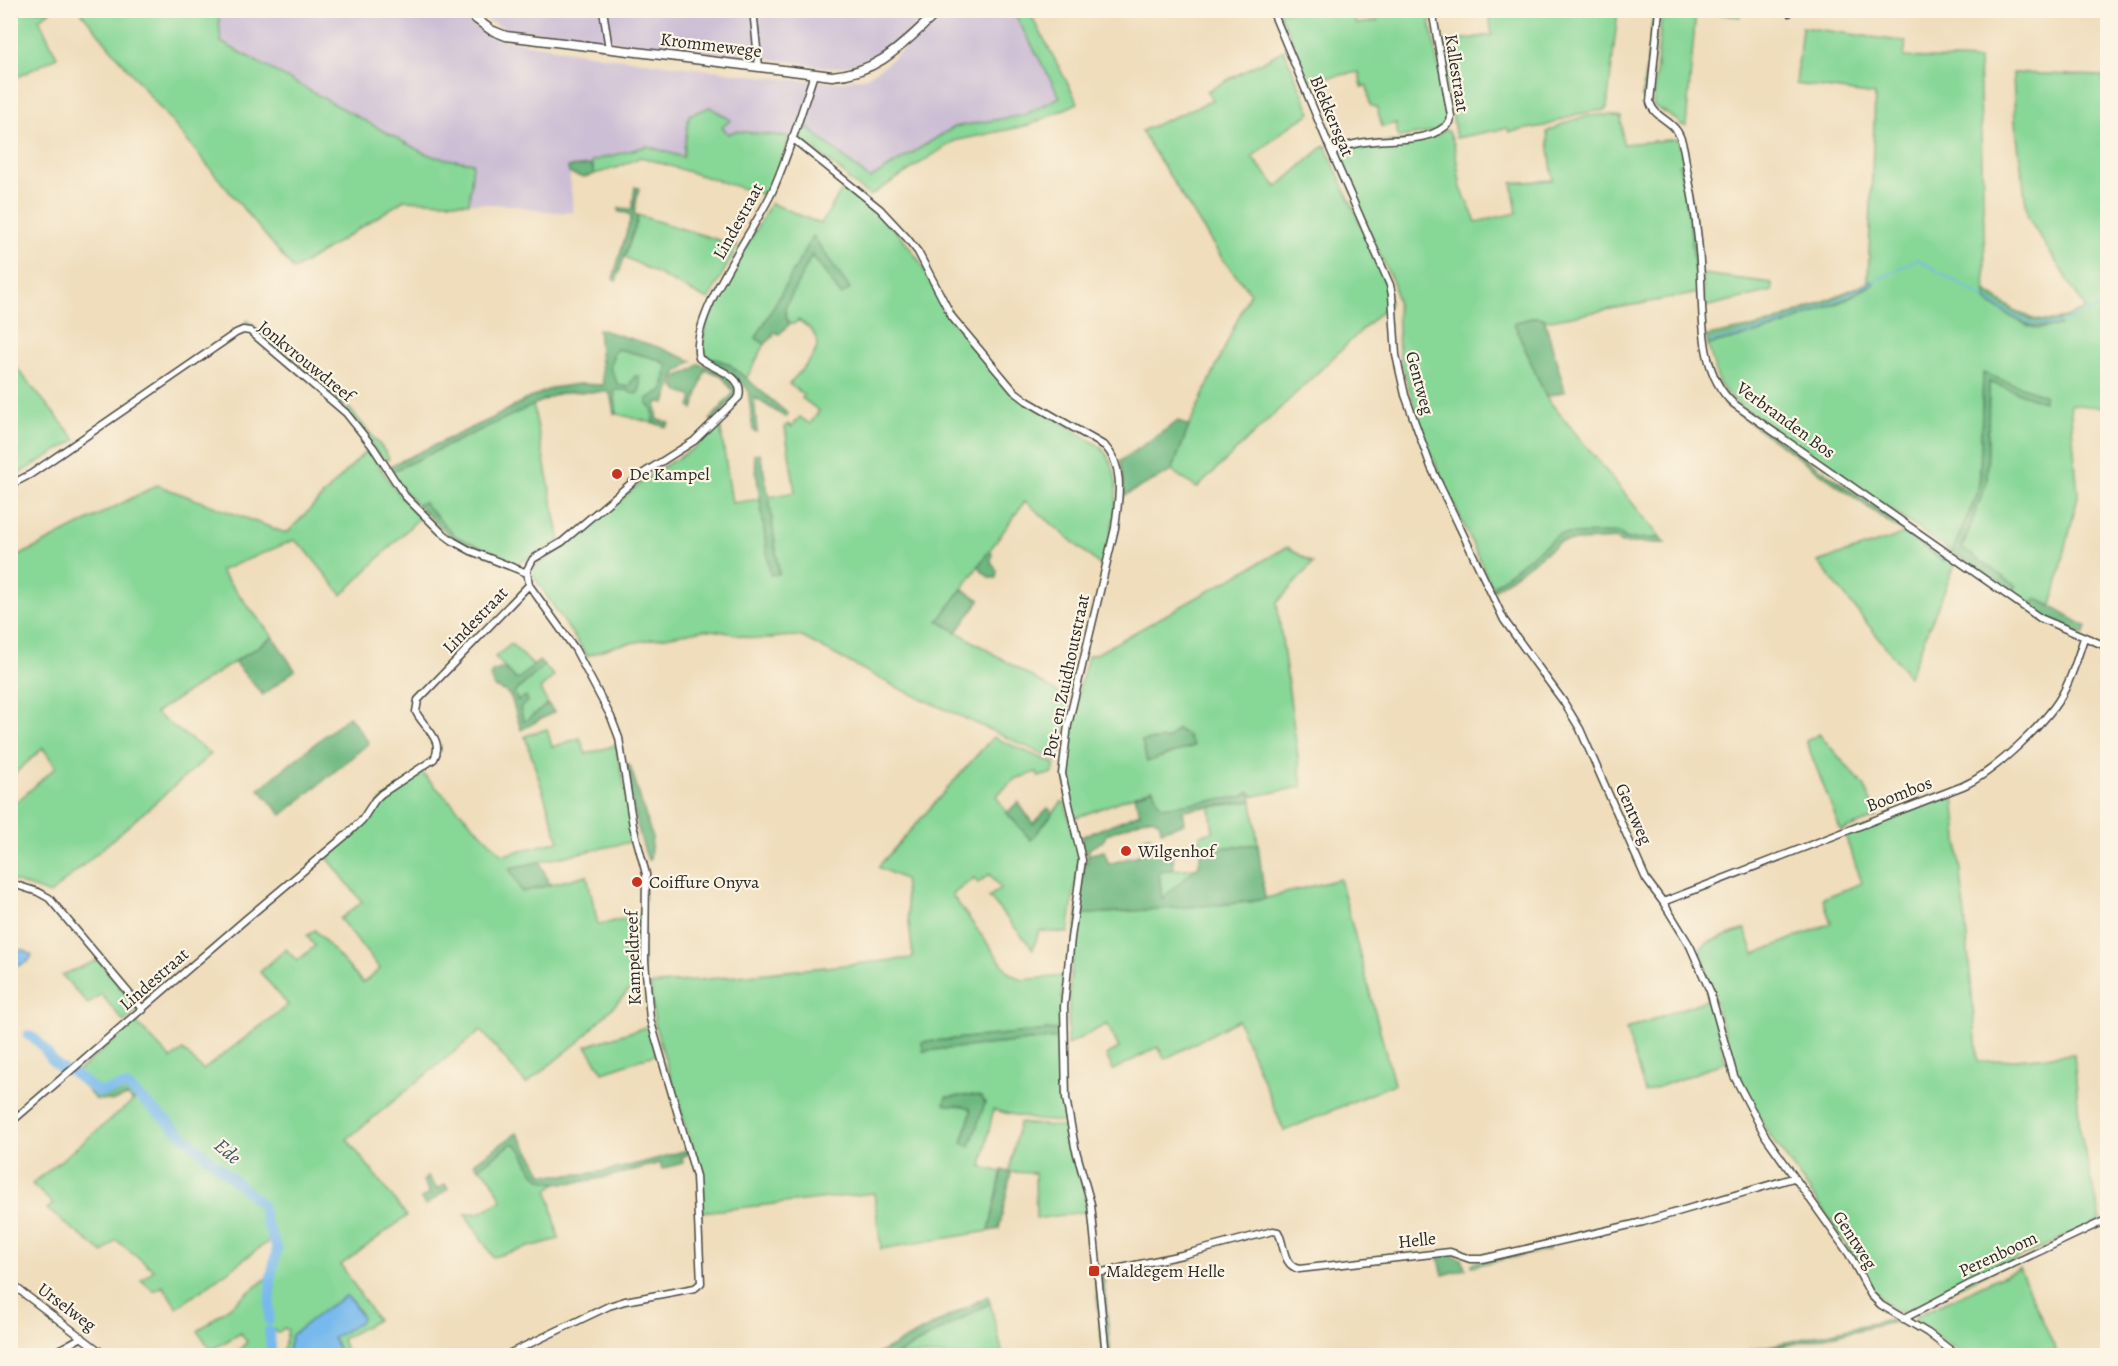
<svg xmlns="http://www.w3.org/2000/svg" width="2118" height="1366" viewBox="0 0 2118 1366" font-family="Alegreya,serif">
  <style>
    .industrial { fill: #ccbed4 }
    .green { fill: #87d797; stroke: #598161; stroke-width: 1.5; fill-rule: evenodd }
    .forest { fill: #6db880; stroke: #4c7256; stroke-width: 1.5 }
    .water { fill: #77b9ec; stroke: #51728c; stroke-width: 1.5 }
    .lines { fill: none; stroke-linecap: round; stroke-linejoin: round }
    .stream { stroke: #77b9ec; stroke-width: 1.5 }
    .river { stroke: #77b9ec; stroke-width: 10 }
    .street-casing { stroke: #484641; stroke-width: 9 }
    .secondary-casing { stroke: #484641; stroke-width: 11 }
    .street { stroke: #fff; stroke-width: 6 }
    .secondary { stroke: #fff; stroke-width: 8 }
    .poi-dot { fill: #c8321e; stroke: #fcf5e5; stroke-width: 2 }
    .labels { text-anchor: middle; stroke-width: 4.5; stroke-linejoin: round; paint-order: stroke }
    .street-label { font-size: 18px; fill: #2b2b2b; stroke: #fcf5e5 }
    .poi-label { font-size: 18px; fill: #2b2b2b; stroke: #fcf5e5; text-anchor: start }
    .water-label { font-size: 20px; font-style: italic; fill: #425665; stroke: #fcf5e5 }
  </style>
  <rect width="100%" height="100%" fill="#fcf5e5"/>
  <filter id="ink" filterUnits="userSpaceOnUse"><feTurbulence type="fractalNoise" baseFrequency=".0167" numOctaves="2"/><feDisplacementMap in="SourceGraphic" scale="12" xChannelSelector="R" yChannelSelector="G"/><feConvolveMatrix kernelMatrix="1 2 1 2 8 2 1 2 1" color-interpolation-filters="sRGB"/></filter>
  <filter id="wash" filterUnits="userSpaceOnUse"><feTurbulence type="fractalNoise" baseFrequency=".008" numOctaves="4" result="noise"/><feDisplacementMap in="SourceGraphic" scale="24" xChannelSelector="R" yChannelSelector="G"/><feGaussianBlur stdDeviation="1.35" result="paint"/><feColorMatrix in="noise" values="0 0 0 0 0 0 0 0 0 0 0 0 0 0 0 0 0 1.4 0 .05"/><feComposite in="paint" operator="in"/></filter>
  <g filter="url(#wash)">
    <rect width="100%" height="100%" fill="#efddbb"/>
    <!-- industrial -->
    <path class="industrial" d="M218,11H454L472,25L499,39L607,57L784,79L840,82L866,77L884,66L945,11H1029L1078,103L1030,125L954,141L870,196L847,179L848,177L797,136L790,137L735,131L728,135L722,127L731,120L689,115L683,157L647,146L592,161V165L569,167L573,213L543,211L511,205L469,203L472,163L435,157L422,152L221,41Z
      M472,11H931L893,46L870,58L852,65L830,68L779,60L506,29L480,17Z"/>
    <!-- green -->
    <path class="green" d="M11,10L51,11L39,19L57,57L20,76H11Z
      M80,11H218L221,42L422,152L435,157L473,163L469,203L404,200L294,270Z
      M1013,11H1029L1078,103L1030,125L954,141L870,196L847,179L848,177L797,136L801,122L870,179L954,127L1024,115L1060,97Z
      M1277,11H1353L1356,24L1377,21L1376,11H1428L1447,111L1446,123C1433,135 1414,135 1398,137L1396,123L1382,127L1377,108L1370,105L1367,86L1362,87L1359,72L1306,81L1287,29Z
      M1488,11H1618L1607,108L1605,110L1577,114L1545,126L1509,132L1507,128L1456,138L1440,43L1492,35Z
      M1662,11H1741L1740,17L1696,11L1686,126L1680,125L1678,121L1653,105Z
      M1802,27L1906,42L1904,57L1979,60L1986,301L2027,325L2038,329L2059,325L2058,320L2086,309L2028,218L2015,122L2013,73L2103,76L2108,131V306L2104,308L2108,346L2107,408L2070,404L2078,496L2052,606L2036,599L2029,608L2010,594L2015,586L1962,549L1987,481L1989,381L2043,402L2044,395L1983,374L1980,477L1977,495L1952,552L1736,403L1719,384L1708,345L1773,329L1842,301L1873,284L1874,282H1868L1875,95L1796,84Z
      M1284,50L1311,113L1287,128L1252,157L1277,187L1325,145L1383,275L1390,303L1197,488L1172,471L1189,426L1250,292L1223,260L1141,131L1213,100L1207,91Z
      M710,107L731,120L722,127L728,134L735,131L790,137L770,193L764,195L641,157L616,168L594,174L592,161L647,146L683,157L689,115Z
      M1609,115L1621,117L1623,144L1678,139L1684,164L1695,273L1700,275L1699,293L1545,321L1544,318L1535,317L1514,323L1546,397L1661,538L1628,539L1619,533L1559,535L1492,587L1423,436L1399,353L1397,302L1394,285L1336,157C1348,138 1398,143 1419,140C1429,139 1437,135 1446,130L1449,132L1454,144L1461,188L1476,222L1517,213L1512,183L1553,180L1547,132C1565,121 1588,114 1609,115Z
      M844,186L868,203L902,237L920,262L948,316L1011,391L1098,445C1131,472 1111,531 1102,567L1025,501L939,621L1070,700L1058,761L892,685L802,637C788,634 774,639 760,639C741,638 724,629 704,630L614,646L587,656L532,574L535,566L561,550L651,474L693,449L720,424L732,503L760,499L770,574H779L769,497L795,492L785,427L788,424L791,427L800,417L810,424L819,411L802,398L804,395L789,384C809,360 836,343 798,320L794,324H790L786,318L785,308L812,255L841,295L850,289L813,237L756,338L765,344L746,379L729,364L704,355L701,350L708,314L771,203L821,224Z
      M637,215L738,246L708,300L625,257L637,221Z
      M1703,274L1772,283V291L1704,307Z
      M618,349L657,359L668,365L663,390L647,399V403L653,410V423L617,414L613,390L640,389L639,376L628,387L618,385L610,367L614,352Z
      M10,360L76,440L11,478H10Z
      M533,404L560,541L515,565L510,564V560L455,536L439,521L417,505L401,487L391,472Z
      M349,408L384,450L389,459L384,461L346,411Z
      M368,449L389,481L419,518L342,595L305,549L294,540L220,571L273,637L155,713L211,754L50,894L11,880L10,808L56,767L43,748L11,777V560L157,485L283,532H288Z
      M1904,534L1943,561L1948,558L1956,562L1909,676L1818,562Z
      M1287,547L1313,563L1277,603L1302,787L1254,796L1249,792L1242,797L1161,807L1152,789L1075,818C1072,806 1067,793 1066,781C1061,747 1079,690 1088,656L1098,653ZM1168,739L1147,762L1142,741Z
      M511,644L534,666L517,680L495,657Z
      M544,666L554,676L540,689L548,704L524,722L514,692Z
      M547,729L552,747L580,738L586,754L616,745L635,841L510,868L522,892L587,875L598,925L643,914V976L582,1039L526,1084L481,1030L347,1139L407,1216L341,1265L377,1320L342,1339L347,1355H341L333,1338L360,1313L352,1301L346,1296L328,1307L292,1335L287,1355H282L288,1330L284,1328L278,1333L274,1329L270,1332L274,1351H271V1356L243,1355L239,1350L247,1342L241,1333L211,1350L198,1331L272,1274L275,1248L272,1239L177,1308L163,1286L154,1291L141,1280L154,1270L116,1240L103,1253L47,1209L53,1204L32,1184L139,1096C119,1074 112,1105 93,1085L87,1090L73,1075L136,1022L171,1059L183,1050L203,1070L288,1005L260,972L286,949L297,961L315,946L307,936L315,930L363,983L380,969L340,919L362,902L327,857L371,820L379,803L385,798L422,773L503,855L559,841L525,736Z
      M1819,734L1865,787L1877,817L1841,831L1806,741Z
      M993,737L1055,764L1053,773L1039,777L1037,772L1015,779L996,796L1007,813L1031,840L1062,802L1065,803L1079,859L1068,933L1039,931L1033,949L989,897L1000,888L990,874L978,883L974,878L952,895L1009,973L1022,980L1063,976L1061,1029L923,1042V1051L1060,1038L1062,1091L1066,1122L1036,1120L993,1110L982,1167L1002,1172L989,1231L881,1249L874,1193L702,1212V1188L699,1171L655,1026L650,985L913,958L904,879L878,867ZM985,1103L962,1143L971,1112L970,1108L962,1105Z
      M1954,795L1978,1062L2074,1054L2080,1131L2101,1220L1902,1313L1892,1309L1872,1289L1836,1228L1767,1131L1737,1074L1699,950L1709,942L1745,929L1754,954L1831,923L1823,898L1862,883L1845,835Z
      M1252,801L1258,844L1201,850L1200,835L1213,832L1210,807Z
      M1196,868L1162,899L1159,871Z
      M1340,879L1394,1084L1284,1131L1238,1020L1165,1059L1158,1047L1113,1070L1106,1055L1119,1048L1107,1024L1067,1045L1070,984L1077,915L1251,902Z
      M98,960L136,1006L137,1010L124,1022L101,994L88,1004L62,975Z
      M1709,999L1726,1062L1645,1092L1626,1029Z
      M649,1026L657,1054L603,1072L586,1046Z
      M1019,1123L1063,1127L1068,1131L1089,1211L1036,1219L1035,1173L1009,1172Z
      M513,1143C533,1153 523,1176 557,1182L548,1190L559,1239L493,1257L465,1214L479,1213L502,1201C496,1188 492,1174 478,1168Z
      M1549,1247V1250L1472,1266V1263L1476,1262Z
      M2019,1268L2058,1355H1964L1915,1322L1916,1316Z
      M990,1303L1003,1355H896Z
      M1333,1346L1338,1355H1316L1315,1351Z"/>
    <!-- forest -->
    <path class="forest" d="M1654,11H1658L1652,65L1647,64Z
      M1646,69L1652,71L1648,102H1646L1642,97Z
      M1679,164H1684L1692,202L1700,275L1695,273L1689,219Z
      M592,165L594,174C584,179 579,177 569,173L568,167Z
      M635,187L639,188L634,213L637,215V221L616,281L613,279L631,217L628,213L619,212V208L632,209Z
      M813,236L850,289L841,295L812,255L785,308L786,318L790,324L779,334L775,332L772,334L774,336L765,344L756,338Z
      M1872,281L1873,284L1842,301L1773,329L1708,345L1706,336L1770,324Z
      M1985,291C2006,304 2032,327 2058,320L2060,326C2027,332 2012,317 1986,301Z
      M1535,317L1544,318L1565,391L1546,397L1514,323Z
      M247,320L339,399L346,405L343,408L251,329L243,326Z
      M598,329L655,346L692,361L676,373L665,403L658,402L656,406L658,420L669,423L667,427L653,423V410L647,403V399L663,390L668,365L657,359L618,349L614,352L610,367L618,385L628,387L635,376H639L640,389L637,394L631,393L627,390H614L617,414H614L610,393L607,392H571L557,394L391,472L388,467L392,465L493,418L525,400L552,388L578,384L603,385Z
      M701,350L705,355L729,364L788,414L785,417L754,397L757,432L753,430L748,389L729,371L701,358Z
      M698,364C716,368 734,375 738,394L712,422L710,419L722,407V404L732,395L733,391L721,375L705,370L693,409L690,407L693,397L678,391L674,387L677,377L694,369Z
      M1983,373L2044,395V402L1989,382L1987,481L1962,548L2016,586L2010,594L1952,552L1977,495L1980,477Z
      M1728,401L1747,417L1948,558L1943,561L1724,404Z
      M1178,421L1189,426L1172,471L1123,496V481L1120,461Z
      M760,453L769,497L779,574L770,575L754,454Z
      M423,502L455,536L511,560L510,564L473,549L451,537L417,505Z
      M1619,533L1625,539L1661,538L1665,543H1621L1616,539L1560,542L1493,591L1492,587L1559,534Z
      M989,551L992,553L991,562L997,571L996,578H990L982,571L979,565Z
      M962,589L980,600L957,632L938,621Z
      M2036,598L2087,627L2084,635L2054,623L2029,608Z
      M273,637L295,670L263,695L234,662Z
      M539,661L544,666L514,693L518,701L526,696L528,701L520,708L524,722L548,704L554,712L521,730L511,697L506,692L494,687L491,677L492,672L503,668L517,680Z
      M349,716L369,743L282,815L259,789Z
      M1177,729L1187,735L1194,746L1147,762L1142,741L1168,739Z
      M627,764L630,765L652,837L650,860H648C636,828 630,797 627,764Z
      M1153,789L1161,807L1242,797L1250,792L1254,796H1251L1252,801L1183,810L1185,823L1161,831L1160,824L1155,819L1147,818L1107,834L1103,841L1090,848L1088,853L1083,850L1081,837L1140,813L1135,796Z
      M1018,802L1033,824L1048,808L1053,813L1031,840L1007,813Z
      M1150,836L1154,852L1172,848L1174,869L1159,871L1162,899L1199,865L1201,850L1258,844L1265,899L1228,904L1077,915L1084,863H1087V855L1104,851L1109,864L1142,854L1139,839Z
      M540,862L550,885L522,892L509,868Z
      M1061,1029L1060,1038L923,1051L922,1042Z
      M93,1085C110,1106 116,1074 140,1096L133,1101L127,1096L114,1101L95,1099L87,1090Z
      M972,1095L981,1097L985,1103L970,1147L962,1143L971,1112L970,1108C961,1104 953,1107 944,1104L946,1097Z
      M517,1133L536,1161L542,1174C595,1179 637,1164 687,1150L689,1154L682,1157L683,1163L662,1169L660,1163C633,1170 565,1192 541,1179C526,1171 528,1150 513,1143L478,1168L474,1163Z
      M1002,1170L1011,1173L999,1229L989,1231Z
      M428,1176L437,1189L445,1184L448,1189L425,1206L421,1199L430,1193L423,1181Z
      M1449,1254L1462,1259L1466,1269L1443,1275L1438,1255Z
      M1103,1275L1111,1355H1103L1095,1276Z
      M988,1296L990,1303L896,1355H876Z
      M1895,1318L1899,1321L1752,1353L1751,1350Z"/>
    <!-- water -->
    <path class="water" d="M22,949L32,955C29,966 18,962 11,970V955Z
      M346,1296L352,1301L362,1318L360,1322L333,1338L341,1355H287L292,1335L328,1307Z"/>
    <g class="lines">
      <!-- stream -->
      <path class="stream" d="M1710,342C1728,338 1747,335 1765,329C1818,312 1867,285 1917,259L2016,317L2034,324L2049,326L2064,322L2108,304"/>
      <!-- river -->
      <path class="river" d="M28,1035C47,1044 47,1061 64,1070
        M73,1073L98,1092C108,1092 120,1084 128,1087L262,1205L266,1223L277,1248L271,1277L269,1320
        M269,1331L272,1356"/>
    </g>
  </g>
  <g filter="url(#ink)">
    <g class="lines">
      <!-- street casing -->
      <g class="street-casing">
        <path id="street" d="M603,10L609,49
          M753,10L759,67
          M1272,10L1332,153L1390,285L1392,295L1396,355L1405,395L1431,467L1504,620L1563,701L1580,729L1646,879L1663,902L1690,946L1710,991L1734,1076L1766,1137L1849,1254L1871,1295L1881,1305L1928,1333L1958,1356
          M1659,10L1650,102C1654,117 1669,119 1677,131C1685,143 1685,162 1688,175C1694,204 1698,233 1700,262C1704,307 1696,371 1734,404L2040,618L2108,647
          M1789,13V10
          M792,138L880,209L907,238L918,252L952,317L1014,391L1027,401L1105,446C1126,468 1118,501 1115,528L1068,725L1062,774L1082,860L1071,938L1064,1007L1066,1098L1075,1147L1091,1204L1106,1356
          M1332,153C1367,130 1425,151 1450,122L1451,116L1432,10
          M10,485L31,474L236,333L243,330L250,331L346,413L373,447L405,496L441,532L453,541L471,551L527,573
          M10,883L38,892L49,898L143,1010
          M1663,902L1963,786C1993,773 2050,720 2064,691C2073,674 2078,656 2084,638
          M10,1123L246,919L345,836L362,820L375,800L381,794L434,759C445,740 424,728 416,712L418,700L529,585
          M1098,1273L1182,1255L1273,1231L1278,1232C1285,1245 1282,1265 1299,1269L1450,1252L1470,1259H1482L1643,1222L1793,1178
          M10,1283L106,1356
          M1903,1319L1970,1284L2108,1219
          M48,1356L82,1337
          M504,1356L609,1306L625,1301L695,1288L701,1283L696,1176L650,1019L645,961L646,874L633,826L619,738L611,717L575,649L529,585L527,570L533,559L562,542L642,474L694,441L739,397C745,373 712,370 699,358C688,318 755,230 772,192C789,154 801,113 814,74"/>
      </g>
      <!-- secondary casing -->
      <g class="secondary-casing">
        <path id="secondary" d="M464,10L491,30L506,36L832,76C882,72 905,41 940,10"/>
      </g>
      <!-- street -->
      <use href="#street" class="street"/>
      <!-- secondary -->
      <use href="#secondary" class="secondary"/>
    </g>
  </g>
  <!-- markers -->
  <g class="poi-dot">
    <circle cx="617" cy="474" r="6"/>
    <circle cx="1126" cy="851" r="6"/>
    <circle cx="637" cy="882" r="6"/>
    <rect x="1088" y="1265" width="12" height="12" rx="3"/>
  </g>
  <g class="labels">
    <!-- street labels -->
    <g class="street-label">
      <text transform="translate(711 45) rotate(7)" y="6">Krommewege</text>
      <text transform="translate(1457 73) rotate(81)" y="6">Kallestraat</text>
      <text transform="translate(1332 116) rotate(67)" y="6">Blekkersgat</text>
      <text transform="translate(738 221) rotate(-61)" y="6">Lindestraat</text>
      <text transform="translate(306 361) rotate(39)" y="6">Jonkvrouwdreef</text>
      <text transform="translate(1420 383) rotate(75)" y="6">Gentweg</text>
      <text transform="translate(1786 420) rotate(36)" y="6">Verbranden Bos</text>
      <text transform="translate(475 620) rotate(-46)" y="6">Lindestraat</text>
      <text transform="translate(1066 676) rotate(-78)" y="6">Pot- en Zuidhoutstraat</text>
      <text transform="translate(1899 794) rotate(-21)" y="6">Boombos</text>
      <text transform="translate(1634 814) rotate(66)" y="6">Gentweg</text>
      <text transform="translate(633 958) rotate(-92)" y="6">Kampeldreef</text>
      <text transform="translate(154 979) rotate(-41)" y="6">Lindestraat</text>
      <text transform="translate(1417 1240) rotate(-6)" y="6">Helle</text>
      <text transform="translate(1855 1240) rotate(57)" y="6">Gentweg</text>
      <text transform="translate(1998 1254) rotate(-25)" y="6">Perenboom</text>
      <text transform="translate(67 1307) rotate(37)" y="6">Urselweg</text>
    </g>
    <!-- poi labels -->
    <g class="poi-label">
      <text x="629" y="480">De Kampel</text>
      <text x="1138" y="857">Wilgenhof</text>
      <text x="649" y="888">Coiffure Onyva</text>
      <text x="1106" y="1277">Maldegem Helle</text>
    </g>
    <!-- water labels -->
    <g class="water-label">
      <text transform="translate(228 1151) rotate(41)" y="7">Ede</text>
    </g>
  </g>
  <!-- margin -->
  <rect width="2118" height="1366" fill="none" stroke="#fcf5e5" stroke-width="36"/>
</svg>
